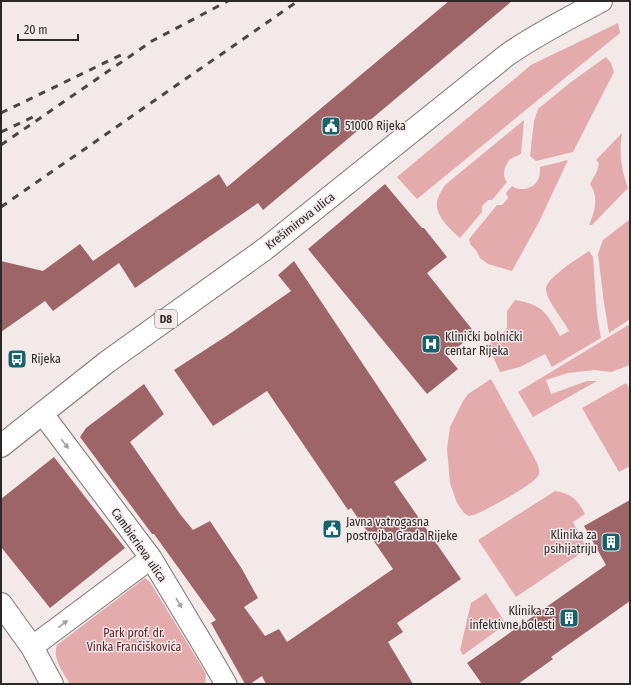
<svg xmlns="http://www.w3.org/2000/svg" width="631" height="685" viewBox="0 0 631 685" font-family="'Fira Sans Condensed',sans-serif">
  <style>
    .green { fill: #e4abad }
    .building { fill: #9e6568 }
    .lines { fill: none; stroke-linecap: round; stroke-linejoin: round }
    .minor-casing { stroke: #7e7575; stroke-width: 23 }
    .secondary-casing { stroke: #7e7575; stroke-width: 24 }
    .primary-casing { stroke: #7e7575; stroke-width: 24 }
    .minor { stroke: #fff; stroke-width: 21 }
    .secondary { stroke: #fff; stroke-width: 22 }
    .primary { stroke: #fff; stroke-width: 22 }
    .rail { stroke: #4b4646; stroke-width: 3; stroke-dasharray: 7 7; stroke-linecap: butt }
    .oneway { fill: #a09e9e }
    .labels { text-anchor: middle; stroke-width: 3; stroke-linejoin: round; paint-order: stroke }
    .shield { fill: #f3e9e9; stroke: #686262; stroke-width: 1 }
    .shield-label { font-size: 11px; font-weight: bold; fill: #2c2828 }
    .poi-label { font-size: 12px; fill: #2c2828; stroke: #f3e9e9; text-anchor: start }
    .street-label { font-size: 12px; fill: #2c2828; stroke: #f3e9e9 }
    .park-label { font-size: 12px; fill: #651c26; stroke: #f3e9e9 }
  </style>
  <rect width="100%" height="100%" fill="#f3e9e9"/>
  <!-- green -->
  <path class="green" d="M618,23L620,33L417,199L397,177L531,65Z
    M606,57L611,63L614,72L573,152L536,161L530,156L534,121L538,109L571,82Z
    M524,120L521,154L510,159C505,166 501,174 507,182L492,200H488L482,206V212L460,238C451,230 435,216 437,202C438,196 442,190 445,185Z
    M622,133C619,153 621,169 628,188L592,225H589C595,211 599,197 590,184L597,171L599,163L596,160Z
    M568,160L540,220L512,271L488,264L480,258L476,250L470,244L469,239L497,205H502L508,198L506,193L512,186C520,192 533,189 538,180C540,176 540,172 540,167Z
    M630,219V246L629,250L630,254V319L609,333L604,303L598,254L603,240Z
    M589,251L593,257L597,315L601,338L552,367L545,354L520,367L500,372L489,348L490,343L502,334L507,328V311L515,300C544,305 546,313 560,336L569,331C563,319 548,303 546,290C544,279 580,257 589,251Z
    M630,324V365L611,372L595,370L568,373L546,380L551,394L587,381H597L533,417L518,392Z
    M491,379L536,461C538,465 540,470 539,474C537,483 491,507 481,512C477,514 473,515 469,516L464,513L457,503L450,483L447,449L450,427L463,401L468,394Z
    M626,383L630,389V466L619,472L582,408Z
    M555,491C572,494 577,499 585,514L573,522L587,549L516,597L478,540Z
    M145,578L150,582L206,674L205,684H70C63,672 52,658 57,645Z
    M486,593L506,624L463,655L460,650L471,603Z"/>
  <!-- building -->
  <path class="building" d="M449,1H512L263,210L258,203L135,288L119,263L53,311L45,301L1,332V261L43,271L80,244L93,261L219,174L227,187Z
    M385,184L422,228H424L447,257L427,273L475,333L447,356L458,369L427,394L308,249Z
    M294,261L427,460L394,482L461,579L397,623L403,632L388,642L413,684H266L262,676L250,684H245L211,623L216,620L154,534H152L80,437L86,428L144,384L164,414L130,442L180,514L193,530L210,521L242,569L258,598L244,607L265,636L279,629L287,642L393,569L351,508L348,510L267,391L213,426L174,370L228,335L291,291L278,275Z
    M54,457L125,548L50,608L1,547V499Z
    M630,500V601L551,657L553,659L518,684H482L467,663L606,565L584,526Z"/>
  <g class="lines">
    <!-- minor casing -->
    <g class="minor-casing">
      <path id="minor" d="M42,413L151,558L211,658L226,684
        M32,647L151,558"/>
    </g>
    <!-- secondary casing -->
    <g class="secondary-casing">
      <path id="secondary" d="M1,604L32,647L52,684"/>
    </g>
    <!-- primary casing -->
    <g class="primary-casing">
      <path id="primary" d="M1,446L107,362L265,249L507,55C537,34 569,18 601,1"/>
    </g>
    <!-- minor -->
    <use href="#minor" class="minor"/>
    <!-- secondary -->
    <use href="#secondary" class="secondary"/>
    <!-- primary -->
    <use href="#primary" class="primary"/>
    <!-- rail -->
    <path class="rail" d="M1,113L127,52
      M1,132L35,116
      M1,145L152,41L228,1
      M1,207L298,1"/>
  </g>
  <!-- one-way arrows -->
  <defs><path id="oneway-solid" d="M-6-.8H1V-3.2L6.5 0L1 3.2V.8H-6Z"/></defs>
  <g class="oneway">
    <use href="#oneway-solid" transform="translate(65 444) rotate(53)"/>
    <use href="#oneway-solid" transform="translate(179 603) rotate(59)"/>
    <use href="#oneway-solid" transform="translate(63 624) rotate(-37)"/>
  </g>
  <!-- icons -->
  <defs>
    <g id="civic-square" transform="scale(1)"><rect x="-9" y="-9" width="18" height="18" rx="4" fill="#16636d" stroke="#f3e9e9"/><path d="M-.6-6.5H3V-4.5H.6V-3L4-1V1h2V6H-6V1h2V-1L-.6-3ZM-1.2 2.5V6h2.4V2.5Z" fill="#fff"/></g>
    <g id="hospital-square" transform="scale(1)"><rect x="-9" y="-9" width="18" height="18" rx="4" fill="#16636d" stroke="#f3e9e9"/><path d="M-5-5h3v3.5h4V-5h3V5h-3V1.5h-4V5h-3Z" fill="#fff"/></g>
    <g id="bus-square" transform="scale(1)"><rect x="-9" y="-9" width="18" height="18" rx="4" fill="#16636d" stroke="#f3e9e9"/><path d="M-5-6H5V4H4V6H2V4H-2V6H-4V4H-5ZM-3.5-4V0h7V-4ZM-3.5 1.2v1.5H-2V1.2ZM2 1.2v1.5H3.5V1.2Z" fill="#fff"/></g>
    <g id="building-square" transform="scale(1)"><rect x="-9" y="-9" width="18" height="18" rx="4" fill="#16636d" stroke="#f3e9e9"/><path d="M-4-6H4V6H1V3H-1V6H-4ZM-2.5-4.3h1.7v1.8h-1.7ZM.8-4.3h1.7v1.8H.8ZM-2.5-1h1.7V.8h-1.7ZM.8-1h1.7V.8H.8Z" fill="#fff"/></g>
  </defs>
  <g fill-rule="evenodd">
    <use href="#civic-square" x="331" y="126"/>
    <use href="#hospital-square" x="431" y="344"/>
    <use href="#bus-square" x="17" y="359"/>
    <use href="#civic-square" x="332" y="529"/>
    <use href="#building-square" x="611" y="542"/>
    <use href="#building-square" x="569" y="618"/>
  </g>
  <g class="labels">
    <!-- shield labels -->
    <rect class="shield" x="155" y="310" width="22" height="18" rx="3"/>
    <g class="shield-label">
      <text x="166" y="323">D8</text>
    </g>
    <!-- poi labels -->
    <g class="poi-label">
      <text x="345" y="130">51000 Rijeka</text>
      <text x="445" y="341">Klinički bolnički<tspan x="445" dy="14">centar Rijeka</tspan></text>
      <text x="31" y="363">Rijeka</text>
      <text x="346" y="526">Javna vatrogasna<tspan x="346" dy="14">postrojba Grada Rijeke</tspan></text>
      <text x="597" y="539" text-anchor="end">Klinika za<tspan x="597" dy="14">psihijatriju</tspan></text>
      <text x="555" y="615" text-anchor="end">Klinika za<tspan x="555" dy="14">infektivne bolesti</tspan></text>
    </g>
    <!-- street labels -->
    <g class="street-label">
      <text transform="translate(300 221) rotate(-38)" y="4">Krešimirova ulica</text>
      <text transform="translate(139 545) rotate(55)" y="4">Cambierieva ulica</text>
    </g>
    <!-- park labels -->
    <g class="park-label">
      <text x="134" y="637">Park prof. dr.<tspan x="134" dy="14">Vinka Frančiškovića</tspan></text>
    </g>
  </g>
  <!-- border -->
  <rect width="631" height="685" fill="none" stroke="#2c2828" stroke-width="4"/>
  <!-- scale -->
  <path d="M18 34v6h60v-6" fill="none" stroke="#2c2828" stroke-width="2"/>
  <text x="24" y="34" font-size="12" fill="#2c2828" stroke="#f3e9e9" stroke-width="3" paint-order="stroke">20 m</text>
</svg>
